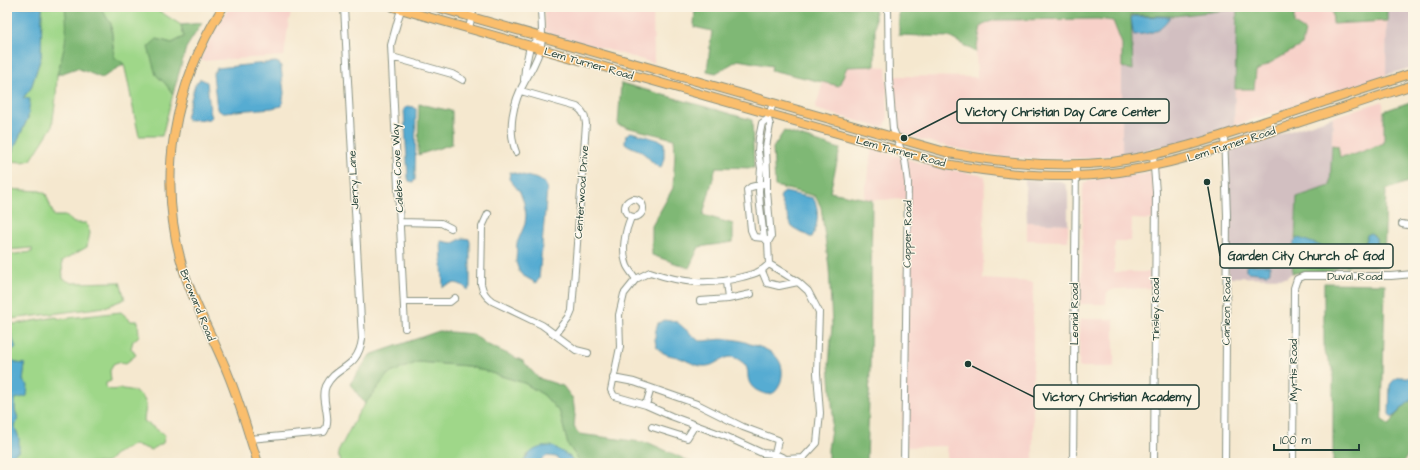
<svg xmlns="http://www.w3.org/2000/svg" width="1420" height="470" viewBox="0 0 1420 470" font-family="'Architects Daughter',sans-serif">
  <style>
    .built { fill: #f7d1c9 }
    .industrial { fill: #d2bfc1 }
    .green { fill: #9fd789; stroke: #5f8a5e }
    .forest { fill: #7fb875; stroke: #4f7a54; fill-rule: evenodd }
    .water { fill: #56acd2; stroke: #3a7483 }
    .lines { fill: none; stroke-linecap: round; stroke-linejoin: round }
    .minor-casing { stroke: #8a9282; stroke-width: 8 }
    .major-casing { stroke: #8a9282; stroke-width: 10 }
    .minor { stroke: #fff; stroke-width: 6 }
    .major { stroke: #fabe6d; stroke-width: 8 }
    .labels { text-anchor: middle; stroke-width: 3; stroke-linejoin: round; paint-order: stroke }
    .street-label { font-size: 11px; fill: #1f3d34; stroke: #fcf5e5 }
    .leader { fill: none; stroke: #1f3d34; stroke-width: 1.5 }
    .callout-dot { fill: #1f3d34; stroke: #fcf5e5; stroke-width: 1.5 }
    .callout { fill: #fcf5e5; stroke: #1f3d34; stroke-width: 1.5 }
    .callout-label { font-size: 12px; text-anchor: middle; font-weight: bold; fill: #1f3d34 }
  </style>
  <rect width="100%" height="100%" fill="#fcf5e5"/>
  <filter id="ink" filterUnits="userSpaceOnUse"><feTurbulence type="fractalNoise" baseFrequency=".025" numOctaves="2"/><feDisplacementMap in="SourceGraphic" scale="8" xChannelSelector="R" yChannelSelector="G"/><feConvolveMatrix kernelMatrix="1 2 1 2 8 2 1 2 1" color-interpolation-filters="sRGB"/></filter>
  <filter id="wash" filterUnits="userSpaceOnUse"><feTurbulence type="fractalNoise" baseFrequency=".012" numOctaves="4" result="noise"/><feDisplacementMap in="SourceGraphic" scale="16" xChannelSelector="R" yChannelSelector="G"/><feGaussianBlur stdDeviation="0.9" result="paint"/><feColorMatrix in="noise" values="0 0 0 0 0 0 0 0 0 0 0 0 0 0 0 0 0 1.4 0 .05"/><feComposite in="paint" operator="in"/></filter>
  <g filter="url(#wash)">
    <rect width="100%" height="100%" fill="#f5e8cf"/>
    <!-- built -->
    <path class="built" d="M229,7H293L289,20L284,56L201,61L207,45Z
      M544,7H653L654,63L545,32Z
      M1294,7H1332L1333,24L1387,21L1386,75L1234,126L1235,89H1253L1256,71L1302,45L1294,24Z
      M1098,19L1113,21L1122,44V154L1087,158L1050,159L1010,157L987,154L940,145L905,135L902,133L900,130L897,118L893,76L977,77L976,52L981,26L995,20Z
      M875,66L886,67L888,117L885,126L879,127L815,109L823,82L839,86L847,67Z
      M1383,101L1384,143L1356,154L1340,157L1332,145L1333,117Z
      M872,149L935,167L985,176L983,279L1033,282V463H947V446L902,447L905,199L872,200L864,199Z
      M1159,170L1158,220L1132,219L1131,241H1115L1114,272H1153V288L1115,289L1107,292L1106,304H1080L1082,276L1083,189L1084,184L1090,180L1144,174Z
      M1027,222L1068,224V241L1027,240Z
      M1080,319H1114V367H1079Z"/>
    <!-- industrial -->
    <path class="industrial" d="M1387,7H1413V67L1386,75Z
      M1237,9L1234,126L1170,145L1122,154V67L1133,69L1130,15L1173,16Z
      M1333,117L1330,186L1297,197L1292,273L1286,278L1228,277L1229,151Z
      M1025,180L1060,181L1066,185L1068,192V224L1027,222Z"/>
    <!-- green -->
    <path class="green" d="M42,7H65L68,22L66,44L57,75L56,97L52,127L31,160L23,162L8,161L28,118L23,98L31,88L41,57Z
      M100,7H141L143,9H156L181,25L184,37L172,43L157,39L156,75L165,83L173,94L162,136H139C133,112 130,88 124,64L114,57L111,24Z
      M7,189L40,191L46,194L54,216H66L74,223H86L90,233L87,247L62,261L63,279L72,283L120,282L125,299L105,307L11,319V323L15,324L56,317L60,319L121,312L131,321H138L139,336L133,341L131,348L136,355L126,363L118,362L113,364L110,371L111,381L106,383V388C113,391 115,389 121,389C132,389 144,393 146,405C146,410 144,416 144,421L165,435L163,443L151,450L134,444L114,455L107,463H8L14,454L19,438L15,427L18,418L15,410V399L23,382L25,364L16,363L9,356L10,331L7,329V314L10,310L7,304V255L32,252V248L7,250Z
      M418,362L468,366L524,383L544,395L560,413L568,445L581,463H575L569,456L528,454L523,463H340L338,452L359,412L388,374Z"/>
    <!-- forest -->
    <path class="forest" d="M65,7H100L111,24L114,57L124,64L102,78L77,68L57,75C64,50 69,34 65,7Z
      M695,7H875V66L847,67L839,86L771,70L772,66L738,60L716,73L707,71L712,31L694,27Z
      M899,7H1294V24L1305,31L1302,45L1256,71L1254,89H1235L1237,9L1173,16L1131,15L1133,70L1122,67V44L1113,21L1098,19L995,20L981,26L976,52L949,37L899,35Z
      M1332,7H1387V21L1333,24Z
      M202,23L186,48L173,94L165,83L156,75L148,47L157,39L172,43L184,37L181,25Z
      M621,83L752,120L754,168L716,167L703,215L733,224V242L699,247L689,268L652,255V226L673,188L675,153L674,139L618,125Z
      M1413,101V180L1386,190L1384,265L1339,266L1330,272L1292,273L1294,255L1314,261L1299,238L1295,239L1297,197L1330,186L1332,145L1338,146L1340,157L1356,154L1384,143V111ZM1373,234L1376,238L1377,257L1355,256L1364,245L1367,235Z
      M419,104L452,111V144L418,155Z
      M784,131L840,149L830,192L872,200L870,368L867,463H828V449L833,415L829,365L832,325L829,267L821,207L815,196L775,186L773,148Z
      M1324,283L1385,284L1382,420L1390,425L1395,416L1413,398V446L1403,463H1333V368L1324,352Z
      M439,331L473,334L486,344L523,361L538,378L563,386L573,399L575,415L574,427L579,434L649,443L693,463H581L568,445L560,413L544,395L524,383L468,366L418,362L388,374L365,404L350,384L370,355Z"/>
    <!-- water -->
    <path class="water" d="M7,7H42L41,57L31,88L23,98L30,99L28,118L7,163Z
      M1133,16L1168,17H1171C1157,32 1155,33 1134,35L1133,32L1131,18Z
      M276,62L280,64L281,67L284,93L282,106L272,108L225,112H221L217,109L213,74L217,68Z
      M201,79L207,82L210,111L212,117L210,119L188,120L186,119L187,114L195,85L199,80Z
      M407,106L414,107L416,109L415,180L413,182L409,181L408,178L404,109Z
      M631,132L662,141L664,143V158L661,168C653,165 650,158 643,153C638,148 630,148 625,143L626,135Z
      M510,172L538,179L545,183L547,189L539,279L536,283L522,275L519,271L516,262L517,243L525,224L526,215L524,203L520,192L509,179Z
      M785,192L813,198C820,207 818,227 812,237H810L792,227L780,198L781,195Z
      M1371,233L1376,238L1377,257L1375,262L1359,263L1356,260L1355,256L1364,245L1367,235Z
      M463,238L469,239L470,242V287L468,290C460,282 453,281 443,287L441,241L453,243Z
      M1299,238L1321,246L1322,248L1323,258L1317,261H1314L1294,255C1294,248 1291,240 1299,238Z
      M1248,265H1269L1270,267V272L1267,274L1248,272L1246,271V266Z
      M665,320L677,322L699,341C708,341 717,339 727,339C735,339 743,341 750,344C769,349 787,357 781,381C779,386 777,393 770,394C766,395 760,392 756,390C742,380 753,370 742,362C726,349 718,366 706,366C696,367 689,361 680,358C676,356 670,356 666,354C652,349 654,335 658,323Z
      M7,329L10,331L16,348L9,351V356L16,363L25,364L23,381L28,385L27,396L15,399V410L18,418L15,427L19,438V451L14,454L8,463H7Z
      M1401,377H1413V398L1392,418L1389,414L1390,385C1393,380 1396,378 1401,377Z
      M552,446L569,456L575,463H562L556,457L547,456L536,463H523C531,449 537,447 552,446Z"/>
  </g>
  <g filter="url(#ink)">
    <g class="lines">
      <!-- minor casing -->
      <g class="minor-casing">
        <path id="minor" d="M402,7L399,16L391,45L405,328
          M888,7L889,79L893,129L905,160L908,183L904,463
          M469,28L474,7
          M392,57L452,74L463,80
          M524,80L525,69L530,46L541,37
          M521,91L577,107C584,112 585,116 586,124L572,310L569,317L556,334
          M768,119L762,123L759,138L758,151L761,168L759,191L760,206L764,238L768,242L771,237L767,191V172L766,147L770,125L768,119L773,103
          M1224,135L1227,215L1225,463
          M516,152C507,129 513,102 525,81C531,71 536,61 540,50C544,37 541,21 541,7
          M1153,155L1156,192L1154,463
          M763,184L751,187L747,190L751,230L754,237L764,238
          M625 208a9 9 0 1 1 18 0a9 9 0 1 1-18 0Z
          M488,214L482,227L481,284C483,292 485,296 492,301L542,325L576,350L588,353
          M631,217C625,231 621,251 627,266C629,270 633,275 636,279
          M400,222L441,223L451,228
          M1402,224L1413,226
          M769,264L798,282
          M762,271L767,283L779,286L798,282L808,291L819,312L817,373L820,413L817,443L803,458L786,459L775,454L772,463
          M726,282L728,299L751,294
          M700,301L728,299
          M404,302H450L455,298
          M613,378L634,382L697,404L743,427L778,440L775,454L762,453L725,436L671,416L646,405L614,396L611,390L620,347L619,315L624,294L636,279L650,272C682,283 709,286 742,277C753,274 760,273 769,264L768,242
          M646,405L651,388
          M652,427L687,438L695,425
          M250,439L324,432C333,419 320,400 326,386C336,365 358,370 362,339L344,7
          M1073,463L1076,164
          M1293,463L1294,288L1297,279L1304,276H1391L1413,274"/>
      </g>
      <!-- major casing -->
      <g class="major-casing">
        <path id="major" d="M223,7C174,84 156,179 183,268C194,306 214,338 228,374C240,403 248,433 258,463
          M393,7L946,164C989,172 1032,177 1075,176C1141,174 1202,154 1264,134C1313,118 1363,101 1413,85
          M436,7L949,153C1003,163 1057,168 1112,162C1165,155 1215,138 1266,121C1315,105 1364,89 1413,73"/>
      </g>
      <!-- minor -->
      <use href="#minor" class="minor"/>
      <!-- major -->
      <use href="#major" class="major"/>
    </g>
  </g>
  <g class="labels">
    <!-- street labels -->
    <g class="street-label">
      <text transform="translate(589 63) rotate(16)" y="4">Lem Turner Road</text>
      <text transform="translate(1231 144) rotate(-18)" y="4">Lem Turner Road</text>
      <text transform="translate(901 151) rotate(15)" y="4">Lem Turner Road</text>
      <text transform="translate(397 168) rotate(-93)" y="4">Calebs Cove Way</text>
      <text transform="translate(353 180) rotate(-93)" y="4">Jerry Lane</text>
      <text transform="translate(581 192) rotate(-86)" y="4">Centerwood Drive</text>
      <text transform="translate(907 234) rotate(-89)" y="4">Capper Road</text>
      <text x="1355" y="280">Duval Road</text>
      <text transform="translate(198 305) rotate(68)" y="4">Broward Road</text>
      <text transform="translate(1155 309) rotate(-90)" y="4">Tinsley Road</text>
      <text transform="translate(1226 311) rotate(-89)" y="4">Carleon Road</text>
      <text transform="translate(1074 314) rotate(-90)" y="4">Leonid Road</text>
      <text transform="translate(1293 370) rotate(-90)" y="4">Myrtis Road</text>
    </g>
  </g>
  <!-- callouts -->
  <path class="leader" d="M904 138L957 111M1207 182L1220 256M968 364L1034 397"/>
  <g class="callout-dot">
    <circle cx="904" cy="138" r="4"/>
    <circle cx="1207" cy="182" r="4"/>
    <circle cx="968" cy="364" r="4"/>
  </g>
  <g class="callout">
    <rect x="957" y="99" width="212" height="24" rx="4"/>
    <rect x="1220" y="244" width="173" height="24" rx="4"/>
    <rect x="1034" y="385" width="165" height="24" rx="4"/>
  </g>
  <g class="callout-label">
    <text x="1063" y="116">Victory Christian Day Care Center</text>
    <text x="1306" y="260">Garden City Church of God</text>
    <text x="1117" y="401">Victory Christian Academy</text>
  </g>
  <!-- margin -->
  <rect width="1420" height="470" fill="none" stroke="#fcf5e5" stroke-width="24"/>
  <!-- scale -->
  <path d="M1274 444v6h85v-6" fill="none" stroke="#1f3d34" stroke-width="2"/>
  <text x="1280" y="444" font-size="12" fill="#1f3d34" stroke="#fcf5e5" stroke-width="3" paint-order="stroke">100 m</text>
</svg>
